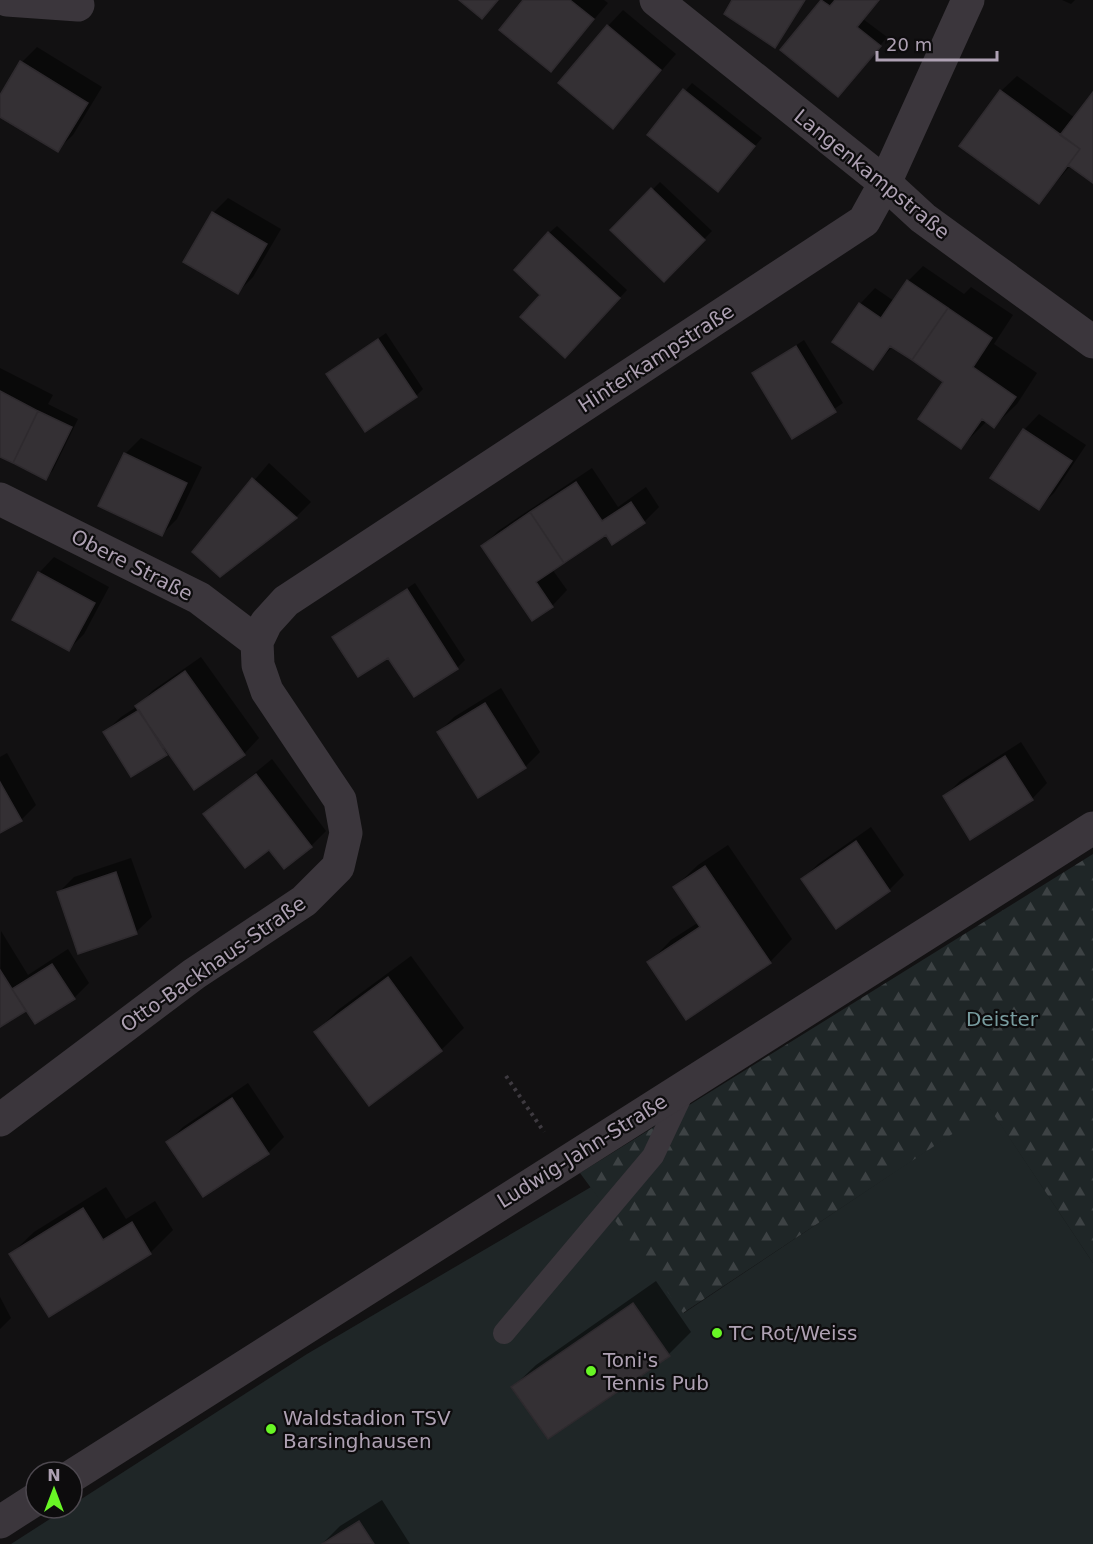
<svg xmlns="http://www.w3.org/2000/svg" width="1093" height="1544" viewBox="0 0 1093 1544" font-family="'DejaVu Sans',sans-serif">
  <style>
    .green { fill: #1f2627 }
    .forest { fill: url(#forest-firs) }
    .shadow { fill: #0007 }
    .building { fill: #343034; stroke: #2e2a2e; stroke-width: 1.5 }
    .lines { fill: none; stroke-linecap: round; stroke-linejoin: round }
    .path { stroke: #3e3a40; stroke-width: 4; stroke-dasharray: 3 4.5; stroke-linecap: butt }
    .service { stroke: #3b363c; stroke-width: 22 }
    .minor { stroke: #3b363c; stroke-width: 33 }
    .poi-dot { fill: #68f625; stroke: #0d0c0d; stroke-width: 2 }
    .labels { text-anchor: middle; stroke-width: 4.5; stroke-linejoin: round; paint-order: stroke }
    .street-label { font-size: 20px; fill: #aea1b3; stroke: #0d0c0d }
    .park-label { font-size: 20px; fill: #789c9f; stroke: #0d0c0d }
    .poi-label { font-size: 20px; fill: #aea1b3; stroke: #0d0c0d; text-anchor: start }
  </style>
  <defs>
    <pattern id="forest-firs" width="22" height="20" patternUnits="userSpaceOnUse" patternTransform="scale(1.5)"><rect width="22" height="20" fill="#1f2627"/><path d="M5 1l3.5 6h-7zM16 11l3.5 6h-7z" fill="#3d4244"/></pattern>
  </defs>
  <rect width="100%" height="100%" fill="#121112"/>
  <!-- green -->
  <path class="green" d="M990,1108L1093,1263V1544H11L67,1508H72V1505L307,1354L591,1187L684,1313Z"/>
  <!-- forest -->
  <path class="forest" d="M1093,854V1263L990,1109L683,1313L580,1173Z"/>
  <!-- shadow -->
  <path class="shadow" d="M525,0H604L608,3L551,70Z
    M733,0H806L774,46Z
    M823,0H879L863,19L887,37L846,88L782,50Z
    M1062,0H1075L1071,4Z
    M623,10L676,54L613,127L608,26Z
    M37,47L102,87L73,135L57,150L0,116V98L22,62Z
    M1017,76L1075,118L1093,94V182L1071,165L1039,202L1001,91Z
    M692,83L762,138L718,190L649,134Z
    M660,182L712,231L664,280L613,230Z
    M228,198L281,229L253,277L238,292L213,213Z
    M557,226L627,290L573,348L549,233Z
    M923,266L964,294L971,287L1013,315L994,344L1037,373L1017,404L994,426L987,421L961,447L945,381L893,346L873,368L860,304L875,288L894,301L908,281Z
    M386,333L423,389L416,396L328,374Z
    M804,340L843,403L793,437L754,373Z
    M0,368L53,395L48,404L78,419L53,470L46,478L0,456Z
    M1039,414L1086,445L1054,493L1038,508L1024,430Z
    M141,438L202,467L177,519L161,535L100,506L125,454Z
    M269,463L311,502L296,517L194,552Z
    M592,468L618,507L646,487L659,507L644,522L606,533L552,569L567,590L552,606L483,546L498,531Z
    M54,557L109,587L84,634L69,649L39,573Z
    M415,583L465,660L457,668L389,656L334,637Z
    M201,657L259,738L244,754L195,788L167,753L131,775L105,732L121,717L138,706L152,691Z
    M501,688L540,752L525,767L439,732L454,717Z
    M1021,742L1047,783L1032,799L944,797L960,781Z
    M7,753L36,805L21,820L0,832V757Z
    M272,759L326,831L311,846L269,848L205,814Z
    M871,827L904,875L889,890L803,879L818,864Z
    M728,845L792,939L770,962L649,963L671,940L699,922L675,887L698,865Z
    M131,858L152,917L136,932L59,892L74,877Z
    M1,931L28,975L68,949L89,983L74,998L26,1009L0,1025Z
    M411,956L464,1028L441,1050L316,1032L338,1010Z
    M248,1083L284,1137L268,1153L204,1195L168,1142L183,1127Z
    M106,1187L126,1219L155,1201L173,1230L150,1253L50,1315L11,1254L34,1232Z
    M656,1281L691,1332L669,1354L513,1387L536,1365Z
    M0,1297L11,1318L0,1329Z
    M382,1500L410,1544H322L340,1526Z"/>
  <!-- building -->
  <path class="building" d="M459,0H498L482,19Z
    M523,0H570L594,19L551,72L499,30Z
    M732,0H805L775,48L724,14Z
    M821,0L830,6L835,0H879L857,27L881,46L838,97L780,50Z
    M607,25L661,70L613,129L558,83Z
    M20,61L88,103L58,152L0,117V95Z
    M683,89L755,146L718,192L647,135Z
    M1000,90L1080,149L1039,204L959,146Z
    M1093,92V183L1068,165L1080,149L1060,135Z
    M651,188L705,240L664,282L610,230Z
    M212,212L267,244L238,294L183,262Z
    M548,232L620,298L565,358L520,317L540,295L514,270Z
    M907,280L948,308L912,360L890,346L873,370L832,342L859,303L881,318Z
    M948,308L992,338L973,367L1016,397L994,428L982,419L961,449L918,419L943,382L912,360Z
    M378,339L417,397L365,432L326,374Z
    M796,346L836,412L792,439L752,373Z
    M0,391L38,411L13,463L0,457Z
    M38,411L72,427L46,480L13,463Z
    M1023,429L1072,461L1039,510L990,478Z
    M124,453L187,483L162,536L98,506Z
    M252,478L297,518L220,577L192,552Z
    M576,482L602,521L631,502L645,523L612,545L606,535L564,563L530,512Z
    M530,512L564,563L536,582L553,607L532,621L481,546Z
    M38,572L95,603L69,651L12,620Z
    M407,589L458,669L414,697L388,658L358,677L332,637Z
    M185,671L245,755L194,790L135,706Z
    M485,703L526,768L478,798L437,732Z
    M139,710L167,755L131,777L103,732Z
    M1005,756L1033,800L970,840L943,796Z
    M256,774L312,847L284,869L269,850L245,868L203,814Z
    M0,782L22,821L0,833Z
    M856,841L890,891L836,929L801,879Z
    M705,866L771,963L686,1020L647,962L700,927L673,887Z
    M116,872L137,934L78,954L57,892Z
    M52,964L75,999L35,1024L12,989Z
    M0,970L26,1011L0,1027Z
    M388,977L442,1051L369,1106L314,1032Z
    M232,1098L269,1154L203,1197L166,1142Z
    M83,1208L103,1240L132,1222L151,1254L49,1317L9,1254Z
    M633,1303L670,1356L548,1439L511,1387Z
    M359,1521L374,1544H322Z"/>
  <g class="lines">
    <!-- path -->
    <path class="path" d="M506,1076L544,1132"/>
    <!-- service -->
    <path class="service" d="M504,1333L653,1156L686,1086"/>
    <!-- minor -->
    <path class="minor" d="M7,0L78,5
      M656,0L885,183L923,218L1093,342
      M0,499L199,598L257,642
      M0,1120L194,974L304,901L338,867L346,833L340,800L267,691L258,665L257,642L266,623L286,601L864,221L885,183L968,0
      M72,1476L1093,828
      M0,1522L36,1499"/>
  </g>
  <!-- markers -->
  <g class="poi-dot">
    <circle cx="717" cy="1333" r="6"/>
    <circle cx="591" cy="1371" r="6"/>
    <circle cx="271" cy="1429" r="6"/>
  </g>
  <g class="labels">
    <!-- street labels -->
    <g class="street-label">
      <text transform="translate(872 174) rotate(39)" y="7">Langenkampstraße</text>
      <text transform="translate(656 358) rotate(-33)" y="7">Hinterkampstraße</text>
      <text transform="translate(132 565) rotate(27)" y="7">Obere Straße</text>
      <text transform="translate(213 964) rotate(-35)" y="7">Otto-Backhaus-Straße</text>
      <text transform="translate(582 1151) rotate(-32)" y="7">Ludwig-Jahn-Straße</text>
    </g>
    <!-- park labels -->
    <g class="park-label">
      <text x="1002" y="1026">Deister</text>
    </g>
    <!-- poi labels -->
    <g class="poi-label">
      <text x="729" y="1340">TC Rot/Weiss</text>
      <text x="603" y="1367">Toni's<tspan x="603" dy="23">Tennis Pub</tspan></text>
      <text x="283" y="1425">Waldstadion TSV<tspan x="283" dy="23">Barsinghausen</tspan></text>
    </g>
  </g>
  <!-- north arrow -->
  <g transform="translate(54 1490)"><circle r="28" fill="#0d0c0d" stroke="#4d484f" stroke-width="1.5"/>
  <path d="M0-4.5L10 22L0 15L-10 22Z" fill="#68f625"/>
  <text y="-9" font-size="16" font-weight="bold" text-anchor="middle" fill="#aea1b3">N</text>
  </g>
  <!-- scale -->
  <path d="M877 51v9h120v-9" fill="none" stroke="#aea1b3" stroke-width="3"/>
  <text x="886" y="51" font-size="18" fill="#aea1b3" stroke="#0d0c0d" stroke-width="4.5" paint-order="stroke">20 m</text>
</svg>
